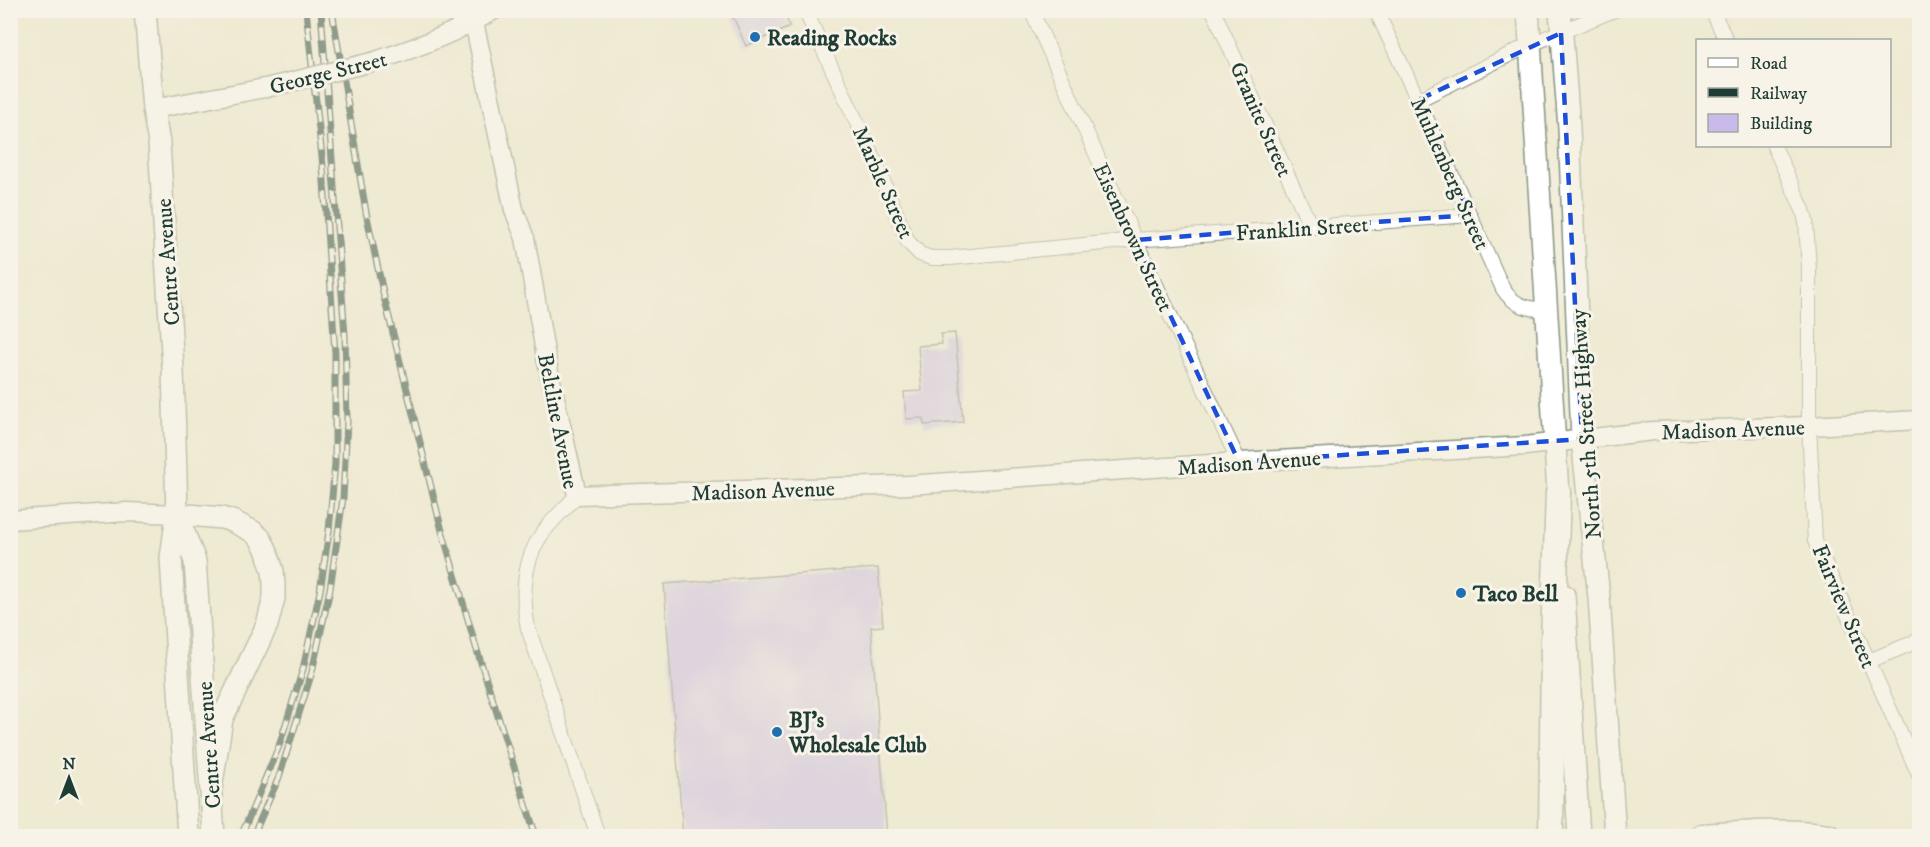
<svg xmlns="http://www.w3.org/2000/svg" width="1930" height="847" viewBox="0 0 1930 847" font-family="'IM FELL DW Pica',serif">
  <style>
    .building { fill: #cabaea }
    .lines { fill: none; stroke-linecap: round; stroke-linejoin: round }
    .street-casing { stroke: #879483; stroke-width: 16 }
    .secondary-casing { stroke: #879483; stroke-width: 21 }
    .primary-casing { stroke: #879483; stroke-width: 24 }
    .highway-casing { stroke: #879483; stroke-width: 27 }
    .street { stroke: #fff; stroke-width: 14 }
    .secondary { stroke: #fff; stroke-width: 18 }
    .primary { stroke: #fff; stroke-width: 21 }
    .highway { stroke: #fff; stroke-width: 24 }
    .rail-casing { stroke: #1f3d34; stroke-width: 7 }
    .rail { stroke: #f7f3e8; stroke-width: 4.5; stroke-dasharray: 14; stroke-linecap: butt }
    .secondary-bridge-casing { stroke: #879483; stroke-width: 21; stroke-linecap: butt }
    .secondary-bridge { stroke: #fff; stroke-width: 18 }
    .marked { fill: none; stroke: #1d4ed8; stroke-width: 4.5; stroke-dasharray: 12 8; stroke-linejoin: round }
    .poi-dot { fill: #1f6fb2; stroke: #f7f3e8; stroke-width: 2 }
    .labels { text-anchor: middle; stroke-width: 6; stroke-linejoin: round; paint-order: stroke }
    .poi-label { font-size: 22px; font-weight: bold; fill: #1f3d34; stroke: #f7f3e8; text-anchor: start }
    .street-label { font-size: 22px; fill: #1f3d34; stroke: #f7f3e8 }
  </style>
  <rect width="100%" height="100%" fill="#f7f3e8"/>
  <filter id="ink" filterUnits="userSpaceOnUse"><feTurbulence type="fractalNoise" baseFrequency=".0167" numOctaves="2"/><feDisplacementMap in="SourceGraphic" scale="12" xChannelSelector="R" yChannelSelector="G"/><feConvolveMatrix kernelMatrix="1 2 1 2 8 2 1 2 1" color-interpolation-filters="sRGB"/></filter>
  <filter id="wash" filterUnits="userSpaceOnUse"><feTurbulence type="fractalNoise" baseFrequency=".008" numOctaves="4" result="noise"/><feDisplacementMap in="SourceGraphic" scale="24" xChannelSelector="R" yChannelSelector="G"/><feGaussianBlur stdDeviation="1.35" result="paint"/><feColorMatrix in="noise" values="0 0 0 0 0 0 0 0 0 0 0 0 0 0 0 0 0 1.4 0 .05"/><feComposite in="paint" operator="in"/></filter>
  <g filter="url(#wash)">
    <rect width="100%" height="100%" fill="#efead2"/>
    <g id="blocks">
      <!-- building -->
      <path class="building" d="M730,10H783L790,27L746,46Z
        M955,333L963,422L924,425L923,418L906,419L904,392L922,391L918,346L942,344L941,334Z
        M878,568L883,626L871,627L887,837H683L664,584Z"/>
    </g>
  </g>
  <g filter="url(#ink)">
    <use href="#blocks" fill-opacity="0" stroke="#879483" stroke-width="1.5"/>
    <g class="lines">
      <!-- street casing -->
      <g class="street-casing">
        <path id="street" d="M805,10L876,164L908,242L920,254L931,258H950L1135,240L1470,215
          M1031,10L1135,240L1239,462
          M1213,10L1311,227
          M1376,10L1418,100L1503,289C1514,306 1528,309 1547,310
          M1712,10L1726,40
          M1418,100L1529,45L1614,10
          M1774,146L1803,210L1806,222L1809,270V426L1815,541L1920,777
          M577,495C565,509 549,522 540,537C522,565 522,597 528,628L598,836
          M1869,661L1920,640"/>
      </g>
      <!-- secondary casing -->
      <g class="secondary-casing">
        <path id="secondary" d="M474,22L514,210L525,238L547,363L577,495L908,485L1239,462L1525,446L1653,431L1809,426L1920,420
          M372,62C414,49 456,33 494,10
          M153,109L270,87
          M10,520L127,512L177,514"/>
      </g>
      <!-- primary casing -->
      <g class="primary-casing">
        <path id="primary" d="M145,10L153,109L159,143L173,368L177,514L171,558L188,836
          M1528,10L1559,510
          M1560,10L1569,128L1582,439L1599,597L1615,836
          M177,514L222,518L232,521L252,531L260,538L266,549L273,571L274,584V598L267,625L222,719L211,790
          M178,517L195,561L214,836
          M1564,595L1579,836"/>
      </g>
      <!-- highway casing -->
      <g class="highway-casing">
        <path id="highway" d="M1551,836L1553,643L1558,492
          M1702,836C1744,834 1787,829 1829,836"/>
      </g>
      <!-- street -->
      <use href="#street" class="street"/>
      <!-- secondary -->
      <use href="#secondary" class="secondary"/>
      <!-- primary -->
      <use href="#primary" class="primary"/>
      <!-- highway -->
      <use href="#highway" class="highway"/>
      <!-- rail casing -->
      <g class="rail-casing">
        <path id="rail" d="M332,10L366,212L384,297L441,527L476,647L536,836
          M241,836L279,746L303,669L320,591L329,531L335,463V353L323,166L306,10
          M253,836L279,777L312,672L330,589L343,498L347,421L345,335L321,10"/>
      </g>
      <!-- rail -->
      <use href="#rail" class="rail"/>
      <!-- secondary-bridge casing -->
      <g class="secondary-bridge-casing">
        <path id="secondary-bridge" d="M270,87L372,62"/>
      </g>
      <!-- secondary-bridge -->
      <use href="#secondary-bridge" class="secondary-bridge"/>
    </g>
  </g>
  <!-- marked area -->
  <path d="M0 0H1930V847H0ZM1561,33L1582,439L1239,462L1135,240L1470,215L1418,100Z" fill="#efead2" fill-opacity=".55" fill-rule="evenodd"/>
  <path class="marked" d="M1561,33L1582,439L1239,462L1135,240L1470,215L1418,100Z"/>
  <!-- markers -->
  <g class="poi-dot">
    <circle cx="755" cy="37" r="6"/>
    <circle cx="1461" cy="593" r="6"/>
    <circle cx="777" cy="732" r="6"/>
  </g>
  <g class="labels">
    <!-- poi labels -->
    <g class="poi-label">
      <text x="767" y="45">Reading Rocks</text>
      <text x="1473" y="601">Taco Bell</text>
      <text x="789" y="727">BJ's<tspan x="789" dy="25">Wholesale Club</tspan></text>
    </g>
    <!-- street labels -->
    <g class="street-label">
      <text transform="translate(328 72) rotate(-14)" y="8">George Street</text>
      <text transform="translate(1262 119) rotate(66)" y="8">Granite Street</text>
      <text transform="translate(1451 173) rotate(66)" y="8">Muhlenberg Street</text>
      <text transform="translate(884 182) rotate(66)" y="8">Marble Street</text>
      <text transform="translate(1302 228) rotate(-4)" y="8">Franklin Street</text>
      <text transform="translate(1134 237) rotate(65)" y="8">Eisenbrown Street</text>
      <text transform="translate(167 262) rotate(-94)" y="8">Centre Avenue</text>
      <text transform="translate(559 421) rotate(79)" y="8">Beltline Avenue</text>
      <text transform="translate(1585 424) rotate(-94)" y="8">North 5th Street Highway</text>
      <text transform="translate(1733 429) rotate(-2)" y="8">Madison Avenue</text>
      <text transform="translate(1249 462) rotate(-4)" y="8">Madison Avenue</text>
      <text transform="translate(763 490) rotate(-2)" y="8">Madison Avenue</text>
      <text transform="translate(1845 606) rotate(67)" y="8">Fairview Street</text>
      <text transform="translate(208 745) rotate(-94)" y="8">Centre Avenue</text>
    </g>
  </g>
  <!-- margin -->
  <rect width="1930" height="847" fill="none" stroke="#f7f3e8" stroke-width="36"/>
  <!-- legend -->
  <rect x="1696" y="39" width="195" height="108" fill="#f7f3e8" stroke="#a1aaa0" stroke-width="1.5"/>
  <rect x="1708" y="58" width="30" height="9" fill="#ffffff" stroke="#a1aaa0" stroke-width="1.5"/>
  <text x="1750" y="69" font-size="18" fill="#1f3d34">Road</text>
  <rect x="1708" y="88" width="30" height="9" fill="#1f3d34" stroke="#a1aaa0" stroke-width="1.5"/>
  <text x="1750" y="99" font-size="18" fill="#1f3d34">Railway</text>
  <rect x="1708" y="114" width="30" height="18" fill="#cabaea" stroke="#a1aaa0" stroke-width="1.5"/>
  <text x="1750" y="129" font-size="18" fill="#1f3d34">Building</text>
  <!-- north arrow -->
  <g transform="translate(69 778)" stroke="#f7f3e8" stroke-width="4.5" paint-order="stroke">
  <path d="M0-4.5L10 22L0 15L-10 22Z" fill="#1f3d34"/>
  <text y="-9" font-size="16" font-weight="bold" text-anchor="middle" fill="#1f3d34">N</text>
  </g>
</svg>
